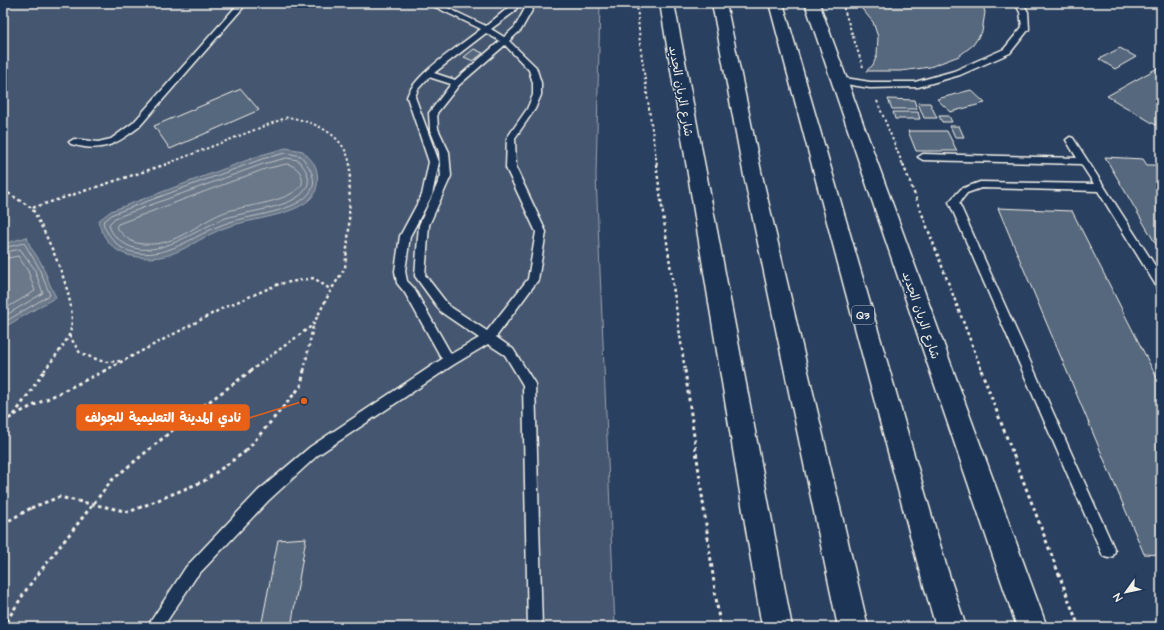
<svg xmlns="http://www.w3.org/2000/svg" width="1164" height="630" viewBox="0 0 1164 630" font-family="'Architects Daughter','Playpen Sans Arabic',sans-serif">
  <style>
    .green { fill: #445771; stroke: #9ca4ac }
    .water { fill: #6a788a; stroke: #a1a8b0 }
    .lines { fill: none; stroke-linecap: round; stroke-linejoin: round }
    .shore { stroke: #bdc1c2; stroke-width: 1 }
    .building { fill: #56677d; stroke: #f4f1e8 }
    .service-casing { stroke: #f4f1e8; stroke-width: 3 }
    .secondary-casing { stroke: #f4f1e8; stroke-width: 3 }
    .trunk-casing { stroke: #f4f1e8; stroke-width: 3 }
    .path-far2 { stroke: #f4f1e8; stroke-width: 2; stroke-dasharray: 2.5 2.5; stroke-linecap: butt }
    .path-far1 { stroke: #f4f1e8; stroke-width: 2.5; stroke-dasharray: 3 3; stroke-linecap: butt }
    .path { stroke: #f4f1e8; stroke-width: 3; stroke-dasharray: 3.5 3.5; stroke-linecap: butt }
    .service { fill: #1d3557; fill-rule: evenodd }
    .secondary { fill: #1d3557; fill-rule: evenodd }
    .trunk { fill: #1d3557; fill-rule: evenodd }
    .path-bridge { stroke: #f4f1e8; stroke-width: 3; stroke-dasharray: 3.5 3.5; stroke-linecap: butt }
    .labels { text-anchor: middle; stroke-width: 3; stroke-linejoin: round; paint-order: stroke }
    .shield { fill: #1d3557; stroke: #b4b9bc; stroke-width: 1 }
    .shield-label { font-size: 11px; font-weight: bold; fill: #f4f1e8 }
    .street-label { font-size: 12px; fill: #f4f1e8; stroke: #1d3557 }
    .leader { fill: none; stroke: #e96117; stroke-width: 1.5 }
    .callout-dot { fill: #e96117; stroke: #1d3557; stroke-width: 1.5 }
    .callout { fill: #e96117; stroke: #e96117; stroke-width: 1.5 }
    .callout-label { font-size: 13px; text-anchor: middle; font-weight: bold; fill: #fff }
  </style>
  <rect width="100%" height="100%" fill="#2a4060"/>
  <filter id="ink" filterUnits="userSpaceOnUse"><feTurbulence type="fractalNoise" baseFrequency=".025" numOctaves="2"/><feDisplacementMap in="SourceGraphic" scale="8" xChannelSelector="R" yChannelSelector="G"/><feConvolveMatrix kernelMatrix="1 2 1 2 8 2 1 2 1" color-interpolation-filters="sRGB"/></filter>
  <g filter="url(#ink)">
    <!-- green -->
    <path class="green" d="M3,3H600L596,176L615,627H3Z"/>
    <!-- water -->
    <path class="water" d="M286,148L303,151C307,156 314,162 316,168C319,178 318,192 310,199C294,215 252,219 230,226C191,239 173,267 128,255C112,251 102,236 98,221L111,211L261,155Z
      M27,237C30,250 37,254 42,265C47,276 50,287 56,297L3,328V244Z"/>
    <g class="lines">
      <!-- shore -->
      <path class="shore" d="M286,153L301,156C309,166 318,179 311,191C298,212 251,215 230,222C197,232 172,258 137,253C128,251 121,249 115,242C110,236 105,231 103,222L113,214L262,159Z
        M287,158L298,160C305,168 313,179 305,190C293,208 247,211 226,218C197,228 151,266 121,241C115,237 110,231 109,224L115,218L263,164Z
        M287,164C297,166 304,174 302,184C291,202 248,205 228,211C203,219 180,243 153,244C134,245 128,241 116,227L118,224L265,169Z
        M3,248L24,243L38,266L50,295L3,323
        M3,253L20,249L34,268L43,293L3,317
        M3,259L18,256L28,271L35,291L3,310"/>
    </g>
    <!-- building -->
    <path class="building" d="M857,3H982L985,12L982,32L973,45L959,56L930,67L901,71H866L873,65L877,55L878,37L873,22Z
      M1120,48L1136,57L1115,69L1099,59Z
      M474,49L483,53L473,61L464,57Z
      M1161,66V128L1107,96Z
      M241,89L259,110L170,149L154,126Z
      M971,90L985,103L950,112L937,99Z
      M888,99L914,100L917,109H892Z
      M918,103H930L937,118H924Z
      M893,112H918L920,119H895Z
      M939,116H949L952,122H942Z
      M950,126H959L964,137H955Z
      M908,131H947L957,151H916Z
      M1105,157L1143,159L1147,165H1156L1161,173V253Z
      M998,208L1072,211L1161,386V555L1144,554Z
      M306,538L291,627H261L278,540Z"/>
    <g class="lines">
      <!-- service casing -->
      <g class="service-casing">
        <path id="service" d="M239,3H247L139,127C115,145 102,153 71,144L69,142L74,139L98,142L111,139L133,123Z
          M427,3H437L486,26L508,8L512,3H520L514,12L491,29L504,37L515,27L528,3H536L521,30L509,41L536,67L541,83V95L535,109L515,138L516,168L546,232L538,280L496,337L513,349L535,384L542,627H528L523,385L505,355L488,344L453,365L318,455L268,501L196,577L163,627H147L186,567L258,491L310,447L442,359L405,293L397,283L395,271L400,236L422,195L429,162L407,97C415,73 460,46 481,29ZM486,33L500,41L455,80L434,73ZM505,45L529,70L533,83V95L527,109L507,138L506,168L536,232L528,279L487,331L449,306L425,275L429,225L451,176L449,152L438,129L437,113L459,85ZM429,77L451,84L429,113L430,129L439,152L441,176L419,225L415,276L441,312L479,338L451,354L413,287L407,281L405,271L410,236L432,195L439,162L415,97L418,89Z
          M1015,3H1023L1028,12L1029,29L1010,53L960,75L918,87L870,88L839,83L835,80L839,77L870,82H915L954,71L1004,49L1022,27L1020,12Z
          M1070,137L1073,138L1161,275V288L1157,287L1098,191L981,188L967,193L959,203L1113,546L1115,551L1113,556L1108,558L1103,556L949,202L961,189L980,182L1094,184L1081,164L923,160L918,157L923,154L1077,158L1066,140Z"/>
      </g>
      <!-- secondary casing -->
      <g class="secondary-casing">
        <path id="secondary" d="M660,3H674L792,627H762Z
          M805,3H819L1047,627H1017Z"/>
      </g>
      <!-- trunk casing -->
      <g class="trunk-casing">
        <path id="trunk" d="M712,3H726L761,171L868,627H838L743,171Z
          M769,3H783L946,565L966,627H936L918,565Z"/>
      </g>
      <!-- path-far2 -->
      <path class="path-far2" d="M637,3L640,44L657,165
        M842,3L863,67
        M877,101L903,165
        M164,165L288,117C316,122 345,135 350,165"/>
      <!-- path-far1 -->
      <path class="path-far1" d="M656,164L685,371
        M903,164L982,371
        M3,190L32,208
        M69,335L80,353L104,362L122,361
        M44,371C52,360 63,348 69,335C82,306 47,236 32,208L167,164
        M104,371L223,308L279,284L314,278L331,290
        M250,371L313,325L331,290L345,268L349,229L350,164
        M304,371L313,326"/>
      <!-- path -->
      <path class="path" d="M685,370L720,627
        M981,370L1079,627
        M14,415L45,370
        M3,423L14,415L106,370
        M246,451L301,386L304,370
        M3,524L31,508
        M3,627L28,587L112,480L191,415L252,370"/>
      <!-- service -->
      <use href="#service" class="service"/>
      <!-- secondary -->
      <use href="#secondary" class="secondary"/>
      <!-- trunk -->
      <use href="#trunk" class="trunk"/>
      <!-- path-bridge -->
      <path class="path-bridge" d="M31,508L59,497L129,512L204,481L246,451"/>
    </g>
  </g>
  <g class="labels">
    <!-- shield labels -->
    <rect class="shield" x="852" y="306" width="22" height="18" rx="3"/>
    <g class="shield-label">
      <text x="863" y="319">Q3</text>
    </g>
    <!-- street labels -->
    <g class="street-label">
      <text transform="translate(681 91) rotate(80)" y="4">شارع الريان الجديد</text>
      <text transform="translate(921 315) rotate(71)" y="4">شارع الريان الجديد</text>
    </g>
  </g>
  <!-- callouts -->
  <path class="leader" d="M304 401L249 418"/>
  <circle class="callout-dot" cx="304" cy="401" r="4"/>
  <rect class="callout" x="77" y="405" width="172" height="25" rx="4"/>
  <g class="callout-label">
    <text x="163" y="422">نادي المدينة التعليمية للجولف</text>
  </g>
  <!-- margin -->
  <rect width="1164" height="630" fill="none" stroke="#1d3557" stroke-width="16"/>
  <rect x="8" y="8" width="1148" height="614" fill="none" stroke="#f4f1e8" stroke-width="1.5" filter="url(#ink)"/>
  <!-- north arrow -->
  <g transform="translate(1126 592) rotate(237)" stroke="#1d3557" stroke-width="3" paint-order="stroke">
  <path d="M0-3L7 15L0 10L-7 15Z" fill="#f4f1e8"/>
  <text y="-6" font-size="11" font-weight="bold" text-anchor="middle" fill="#f4f1e8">N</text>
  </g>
</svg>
